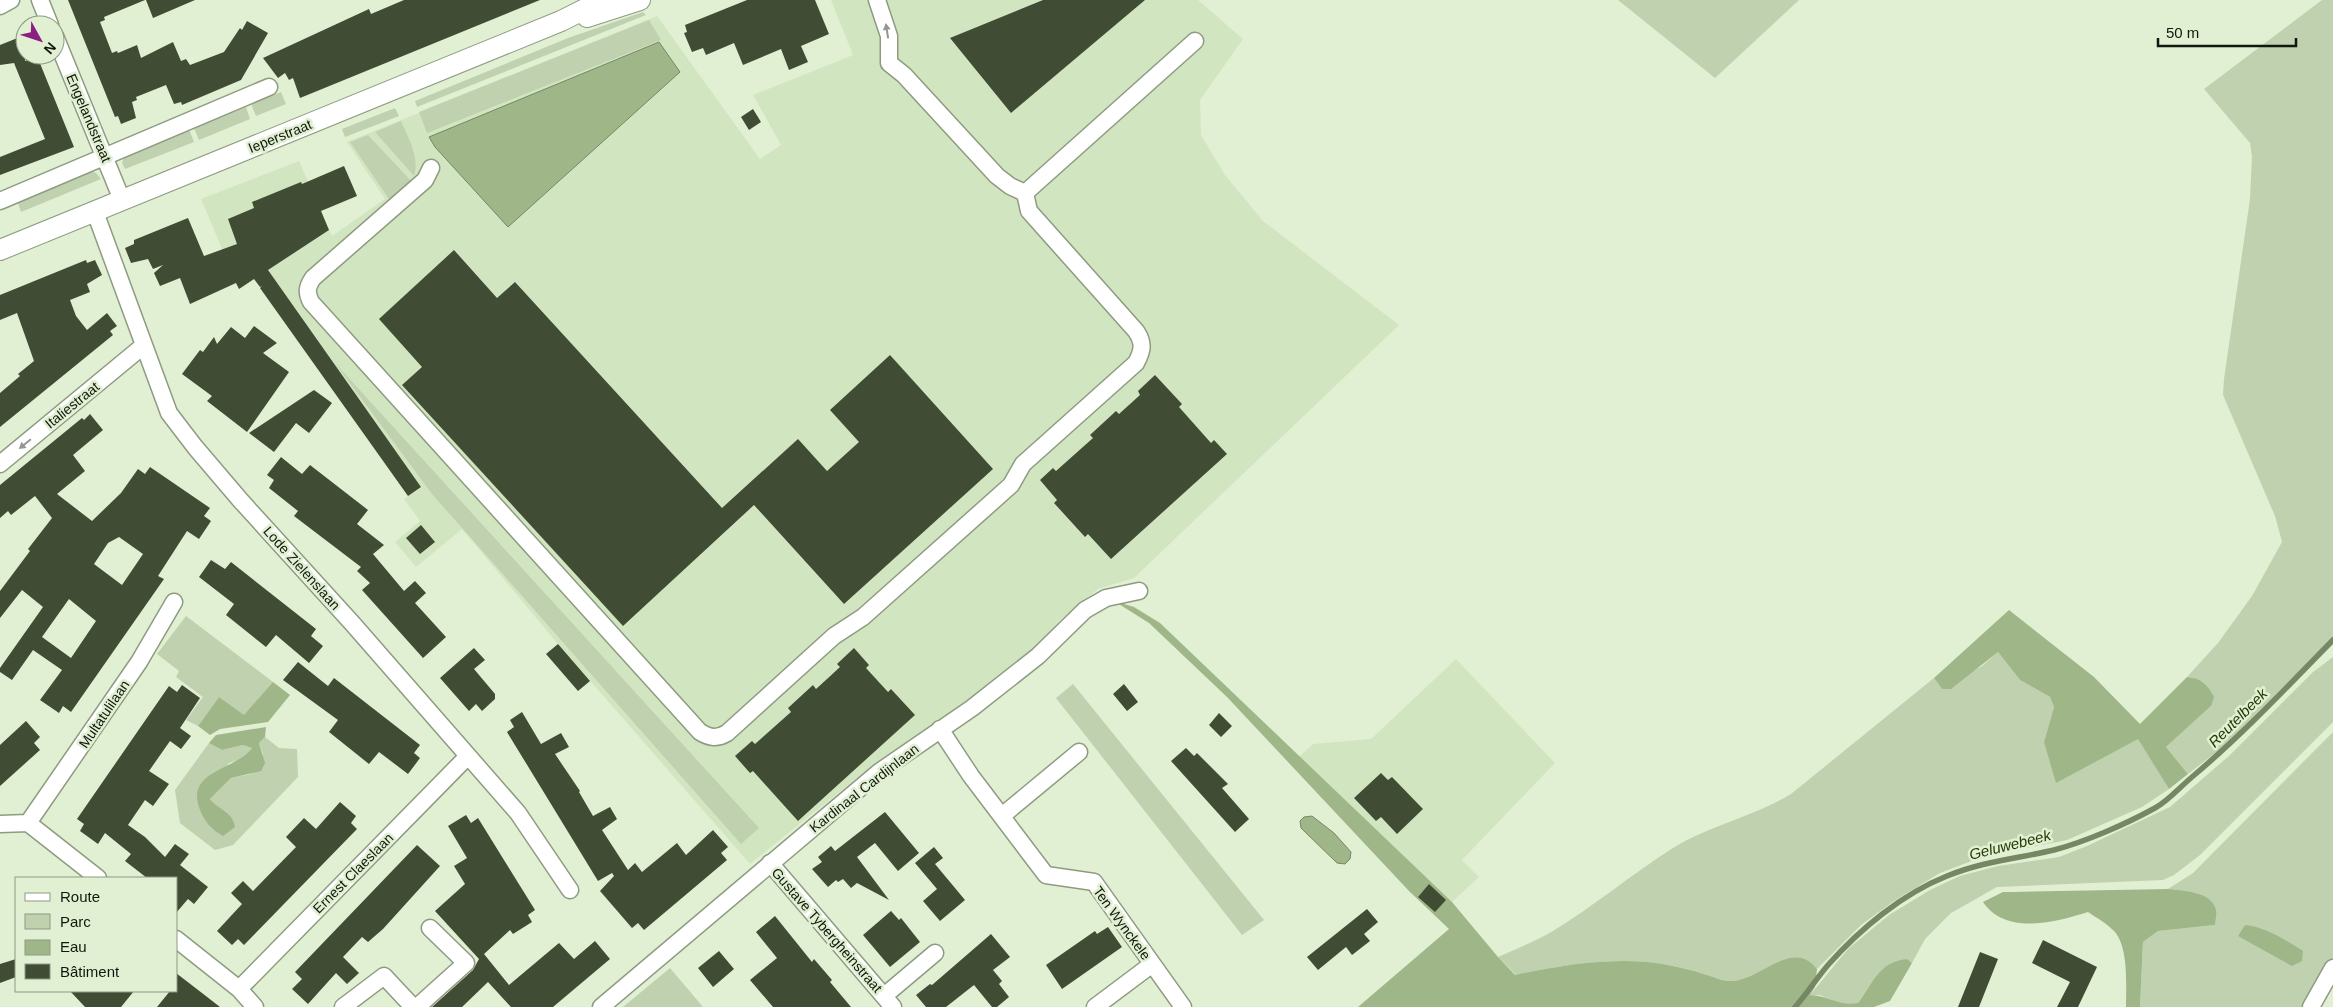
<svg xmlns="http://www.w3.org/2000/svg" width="2333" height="1007" viewBox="0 0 2333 1007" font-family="Arial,sans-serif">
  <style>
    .built { fill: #d2e5c1 }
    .green { fill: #bfd1af }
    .forest { fill: #9fb788 }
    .water { fill: #9fb788; stroke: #758763 }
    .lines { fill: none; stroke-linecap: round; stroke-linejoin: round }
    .stream { stroke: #758763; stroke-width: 5.5 }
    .building { fill: #404c34; fill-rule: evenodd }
    .minor-casing { stroke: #8e9b81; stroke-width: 19 }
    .tertiary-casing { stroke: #8e9b81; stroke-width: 22 }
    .minor { stroke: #fff; stroke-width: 16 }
    .tertiary { stroke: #fff; stroke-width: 20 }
    .oneway { fill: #949792 }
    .labels { text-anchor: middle; stroke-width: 5; stroke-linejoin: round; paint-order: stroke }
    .street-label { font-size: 14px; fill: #12170d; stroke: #e1f0d3 }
    .water-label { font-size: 15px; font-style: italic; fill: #243a04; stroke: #e1f0d3 }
  </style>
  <rect width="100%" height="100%" fill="#e1f0d3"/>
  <!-- built -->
  <path class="built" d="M831,0H1198L1243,39L1200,100L1201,135L1225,175L1263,221L1399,325L1134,578L1098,589L1060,620L1041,643L1020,660L935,724L872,766L750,864L558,644L462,529L416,567L395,542L420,521L404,499L421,487L267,270L239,289L201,199L299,161L332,236L385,199L347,142L657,16L760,159L781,145L753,95L853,55Z
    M1456,659L1555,763L1462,860L1479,877L1452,902L1299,757L1313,744L1371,739Z"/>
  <!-- green -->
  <path class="green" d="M1618,0H1799L1715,78Z
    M2322,0H2333V638L2232,740L2188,774L2166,747L2211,706L2194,678L2187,677L2218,643L2252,596L2282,542L2275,516L2223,395L2224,379L2250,199L2252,156L2250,143L2204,89Z
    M643,12L646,15L417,107L415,101L568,38Z
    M649,20L661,40L427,133L419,112Z
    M281,92L286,104L256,116L251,104Z
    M246,107L250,119L199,140L194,128Z
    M395,108L399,116L345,137L342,129Z
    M401,121C408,138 420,157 414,176L375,132Z
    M189,129L194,142L125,169L122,163L125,155Z
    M368,135L412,182L389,199L350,142Z
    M89,170L96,173L101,179L21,212L17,200Z
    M335,363L759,828L741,844L432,494Z
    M186,616L273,682L244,716L219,697L198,726L186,720L203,697L176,677L179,671L157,654Z
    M1998,652L2020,680L2050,697L2054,707L2044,742L2139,739L2169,789L2142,807L2067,840L1982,857L1940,873L1894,901L1861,925L1817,969C1792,936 1759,983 1729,981C1722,981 1714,977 1707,975C1692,970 1678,967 1663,964C1620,956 1558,965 1516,975L1498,957C1516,949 1536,941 1553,931C1594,906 1632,874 1673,848C1710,825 1753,817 1791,794L1934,678L1942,689L1982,666Z
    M2333,657V722L2200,855L2174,875L2163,880L1997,887L1951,913L1925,939L1912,963L1907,959L1868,990L1858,1003L1847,1006L1820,995H1810L1848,949L1889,915L1930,890L1960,876L1998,866L2059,857L2087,846L2170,807L2230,755L2313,672Z
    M1073,684L1264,920L1242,935L1056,698Z
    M2333,732V958L2306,1007H2140L2143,942L2158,931L2215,925L2198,894L2168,889L2193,873Z
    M265,737L279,748L297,749L298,777L233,845L215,850L180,823L175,790L209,743L222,750L243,745L252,748L246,757L229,763L197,802L228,812L218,808L210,799L231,778L251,774L263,754L259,743Z
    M670,968L703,1007H623Z"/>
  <!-- forest -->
  <path class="forest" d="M1114,601L1134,607L1160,623L1452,902L1498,957L1515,975C1558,965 1620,956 1663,964C1678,967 1692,970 1707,975C1714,977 1722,981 1729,981C1759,983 1792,936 1817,969L1815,987L1810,995C1828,995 1840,1007 1858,1003C1874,983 1878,962 1907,959L1912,963L1890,1001L1874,1007H1358L1449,929L1409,891L1227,697L1149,623Z
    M2009,610L2094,677L2140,724L2187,677C2201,678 2208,685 2214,697L2211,706L2166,747L2188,774L2169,789L2138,739L2056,783L2044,742L2054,707L2050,697L2020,680L1998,652L1951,689H1942L1934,678Z
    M273,682L290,695L268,722L220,729L210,735L198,726L219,697L244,715Z
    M266,727L265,737L259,743L265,763L261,771L231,778L210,799C219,810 233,812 235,827L223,836C211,829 205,822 200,810C184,770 237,770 252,748L243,745L222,750L209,743L216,735Z
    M2168,889C2182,891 2212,891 2216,910C2217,914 2215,921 2215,925L2158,931L2143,942L2140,1007H2126C2126,986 2129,947 2114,931C2106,923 2097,918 2088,912C2056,922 2006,936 1983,902L2003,892H2011Z
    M2245,925C2265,927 2286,940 2303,951L2302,961L2292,966L2238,936Z"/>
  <!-- water -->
  <path class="water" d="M659,42L680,72L508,227L435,147L429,137Z
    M1312,816L1334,833L1351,852L1350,859L1345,864L1337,863L1301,828L1300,821L1304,817Z"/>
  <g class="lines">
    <!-- stream -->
    <path class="stream" d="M1795,1007C1807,994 1816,979 1828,965C1860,929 1902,894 1947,876C1984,861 2016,859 2054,850C2085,842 2126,824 2155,808C2168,801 2180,787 2192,777C2242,735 2287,687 2333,640"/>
  </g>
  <!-- building -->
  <path class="building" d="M68,0H145L104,17L105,20L100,22L112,53L117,51L118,53L137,45L141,58L173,42L181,61L186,59L190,65L224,52L240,28L242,30L247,21L268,33L241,80L182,105L181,102L174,104L166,85L136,97L137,100L132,102L136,118L121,124L118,116L115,117Z
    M146,0H195L153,18Z
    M404,0H540L300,98L293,78L289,80L285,73L278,78L263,58L369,9L371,14Z
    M747,0H815L829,34L801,46L808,62L789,70L781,49L743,65L734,43L706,55L703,48L692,52L684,33L687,32L685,25Z
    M1043,0H1145L1011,113L950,38Z
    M25,35V61L37,56L74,147L0,175V157L45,139L14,63L0,65V45Z
    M753,109L761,122L749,130L741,117Z
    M344,166L357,196L321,211L329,230L268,270L421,487L408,496L260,288L262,286L260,287L254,279L239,289L236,283L190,304L180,278L160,286L154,273L163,265L153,269L148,259L131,263L125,248L134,244V240L188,218L204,256L237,244L228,219L254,208L252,202L301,182L302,184Z
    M454,250L497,298L515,282L722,508L798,439L827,471L859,442L830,410L890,355L993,469L844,604L754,505L623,626L402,385L422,367L379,319Z
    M86,260L87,263L95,260L102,275L87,284L90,292L70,300L76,316L87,330L107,313L117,326L110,331L113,335L0,427V393L20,376L18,374L34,361L17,313L0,320V295Z
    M254,326L277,343L263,353L289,372L247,432L207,401L212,396L182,374L200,350L203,352L214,337L217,344L231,327L245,338Z
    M1155,375L1182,404L1179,407L1211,443L1214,440L1227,454L1111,559L1088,534L1085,537L1054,503L1057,500L1040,480L1053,468L1056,471L1093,438L1090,435L1116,411L1119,414L1140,395L1138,391Z
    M314,390L332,403L309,433L296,423L274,452L249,433Z
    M90,414L103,430L73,455L85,471L57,494L92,521L121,493L138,469L145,474L150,467L210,508L204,516L211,521L199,539L187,531L158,576L164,579L71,712L63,706L59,713L40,700L62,670L33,650L12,680L0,672V668L43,607L22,590L0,618V591L30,551L28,549L52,518L35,496L11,515L8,511L0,518V485L82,418L84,420ZM119,537L143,554L122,585L94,564L108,543ZM69,599L96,621L71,658L42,637Z
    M281,457L302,474L310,465L368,510L357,524L384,545L373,554L404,591L415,581L426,593L415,603L446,637L423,658L362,590L370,583L357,571L361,567L294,516L298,511L269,488L274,480L267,475Z
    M421,525L435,542L420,554L406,538Z
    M211,560L225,569L231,562L316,629L311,636L323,646L309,663L276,635L266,647L226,615L234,604L199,577Z
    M558,644L590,681L578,691L546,654Z
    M474,648L485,660L474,669L495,694V699L482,711L476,704L469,711L440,678Z
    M854,648L869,665L866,668L888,692L891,689L915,715L798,821L753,771L750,773L735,756L752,741L755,744L791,712L788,708L813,685L816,689L827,679L840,667L837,664Z
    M298,662L328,686L334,678L420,745L414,753L420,758L408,774L379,752L369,764L329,732L338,720L283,680Z
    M1124,684L1138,702L1127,711L1113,694Z
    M182,685L200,698L180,728L191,736L181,749L170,741L149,771L169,784L153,806L145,800L128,825L145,837L165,857L175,844L189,854L180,865L208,887L194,904L188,899L176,913V878H147L125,861L131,854L105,833L98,844L80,831L84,824L77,819L169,686L177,692Z
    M522,712L541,744L561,733L569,747L555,754L580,791L579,792L593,816L610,807L617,819L602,830L628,870L635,863L642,872L677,843L686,855L713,830L728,847L721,853L727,860L644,930L638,923L632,928L600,891L614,876L612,873L598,881L507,732L514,727L510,720Z
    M1219,713L1232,726L1221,737L1209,725Z
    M26,721L40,737L34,743L40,750L0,786V745Z
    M1186,748L1194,756L1197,753L1228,784L1222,788L1249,819L1235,832L1171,761Z
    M1381,773L1388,780L1392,777L1423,809L1397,834L1381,817L1376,821L1354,798Z
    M340,802L356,816L351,823L357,829L244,945L238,939L232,945L217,931L242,904L231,893L243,881L253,891L296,847L286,837L304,818L316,829Z
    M885,812L919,853L898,871L875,843L857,857L889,900L857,883L851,888L843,879L838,882L836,880L828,887L812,869L822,862L818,857L831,846L835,851Z
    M466,815L471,823L478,818L535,910L528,915L532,922L513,934L510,930L484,954L509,985L559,943L574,959L595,941L610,959L553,1007H511L488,982L462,1007H432L473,970L479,959L435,911L465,884L454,866L467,858L448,826Z
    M417,845L440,866L383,929L368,942L362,937L343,957L359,973L347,984L336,973L308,1004L292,989L302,979L295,972Z
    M934,847L943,858L935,864L965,900L940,921L923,901L937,889L915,863Z
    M1429,884L1446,900L1435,912L1418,897Z
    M1367,909L1378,922L1364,934L1370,941L1352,955L1346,947L1318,970L1307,957Z
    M891,911L899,920L901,918L920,942L890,967L863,935Z
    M775,916L812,962L814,959L832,980L830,982L851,1007H773L750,980L777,958L756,932Z
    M1108,927L1122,947L1062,989L1046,965L1095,931L1097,934Z
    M991,934L1010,957L993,970L1002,981L999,984L1009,997L997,1007H992L974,985L946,1007H926L916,995L930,984L932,985Z
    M2043,940L2097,967L2078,1007H2057L2070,982L2032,963Z
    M719,951L734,969L713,987L698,968Z
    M1980,952L1998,959L1979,1007H1958Z
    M16,959V977L0,983V964Z
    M176,973L202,993L220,1007H157L170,991H176Z
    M70,991H134L121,1007H85Z"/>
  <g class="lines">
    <!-- minor casing -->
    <g class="minor-casing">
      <path id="minor" d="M40,0L50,25
        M0,6L11,0
        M55,36L122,200
        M431,168L425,180L313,278C307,287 306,292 311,302L700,732C710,738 717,739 727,733L834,636L863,617L1011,485L1023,464L1136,363C1143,350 1144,343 1136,331L1029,211L1025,193L1010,186L997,176L904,75L889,63V36L877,0
        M1025,193L1195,41
        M0,201L269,87
        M95,212L169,413L195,447L241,501L352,623L518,813L570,890
        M0,464L143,346
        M940,729L971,776L1046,875L1094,882L1183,1007
        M1003,815L1079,752
        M28,823L139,662L174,602
        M0,824L28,823L98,878
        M770,863L893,1007
        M176,939L239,989L255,1007
        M239,989L467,757
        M884,996L935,953
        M343,1007L384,976L413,1007
        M417,1007L466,963L430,928
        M601,1007L879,772L972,708L1038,656L1085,610L1106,598L1139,591
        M1095,1007L1151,965
        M2311,1007L2333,968"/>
    </g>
    <!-- tertiary casing -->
    <g class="tertiary-casing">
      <path id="tertiary" d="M587,17L640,0
        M0,250L561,21L603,0"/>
    </g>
    <!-- minor -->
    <use href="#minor" class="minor"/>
    <!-- tertiary -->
    <use href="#tertiary" class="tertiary"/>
  </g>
  <!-- one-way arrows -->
  <defs><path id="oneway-solid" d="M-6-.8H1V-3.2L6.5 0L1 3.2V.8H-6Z" transform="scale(1.25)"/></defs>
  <g class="oneway">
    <use href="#oneway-solid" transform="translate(887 31) rotate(-99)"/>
    <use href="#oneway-solid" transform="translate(25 444) rotate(141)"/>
  </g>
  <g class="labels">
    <!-- street labels -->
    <g class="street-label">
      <text transform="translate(89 118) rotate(67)" y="5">Engelandstraat</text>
      <text transform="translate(280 136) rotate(-22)" y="5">Ieperstraat</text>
      <text transform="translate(72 405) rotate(-39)" y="5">Italiestraat</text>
      <text transform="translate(302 568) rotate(48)" y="5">Lode Zielenslaan</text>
      <text transform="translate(104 714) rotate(-56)" y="5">Multatulilaan</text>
      <text transform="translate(864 788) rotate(-38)" y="5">Kardinaal Cardijnlaan</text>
      <text transform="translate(353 873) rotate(-45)" y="5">Ernest Claeslaan</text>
      <text transform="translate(1122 923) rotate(54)" y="5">Ten Wynckele</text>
      <text transform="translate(827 930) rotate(49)" y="5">Gustave Tybergheinstraat</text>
    </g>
    <!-- water labels -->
    <g class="water-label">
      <text transform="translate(2238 718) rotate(-45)" y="5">Reutelbeek</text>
      <text transform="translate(2010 845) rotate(-14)" y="5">Geluwebeek</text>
    </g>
  </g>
  <!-- legend -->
  <rect x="15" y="877" width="162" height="115" fill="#e1f0d3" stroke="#8e9984"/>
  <rect x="25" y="893" width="25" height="8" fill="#ffffff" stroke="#8e9984"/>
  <text x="60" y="902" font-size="15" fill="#12170d">Route</text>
  <rect x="25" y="914" width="25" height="15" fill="#bfd1af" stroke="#8e9984"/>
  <text x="60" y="927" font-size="15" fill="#12170d">Parc</text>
  <rect x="25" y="940" width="25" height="15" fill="#9fb788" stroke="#8e9984"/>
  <text x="60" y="952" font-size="15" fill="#12170d">Eau</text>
  <rect x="25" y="964" width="25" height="15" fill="#404c34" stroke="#8e9984"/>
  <text x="60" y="977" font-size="15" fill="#12170d">Bâtiment</text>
  <!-- north arrow -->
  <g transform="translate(40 40) rotate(130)"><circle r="24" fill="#e1f0d3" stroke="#8e9984"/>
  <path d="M0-4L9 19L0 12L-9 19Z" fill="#8d1f82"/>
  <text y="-8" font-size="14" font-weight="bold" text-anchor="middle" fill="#12170d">N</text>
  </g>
  <!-- scale -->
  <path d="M2158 38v8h138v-8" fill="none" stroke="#12170d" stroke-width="2.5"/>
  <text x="2166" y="38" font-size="15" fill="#12170d" stroke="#e1f0d3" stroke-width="4" paint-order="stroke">50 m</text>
</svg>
